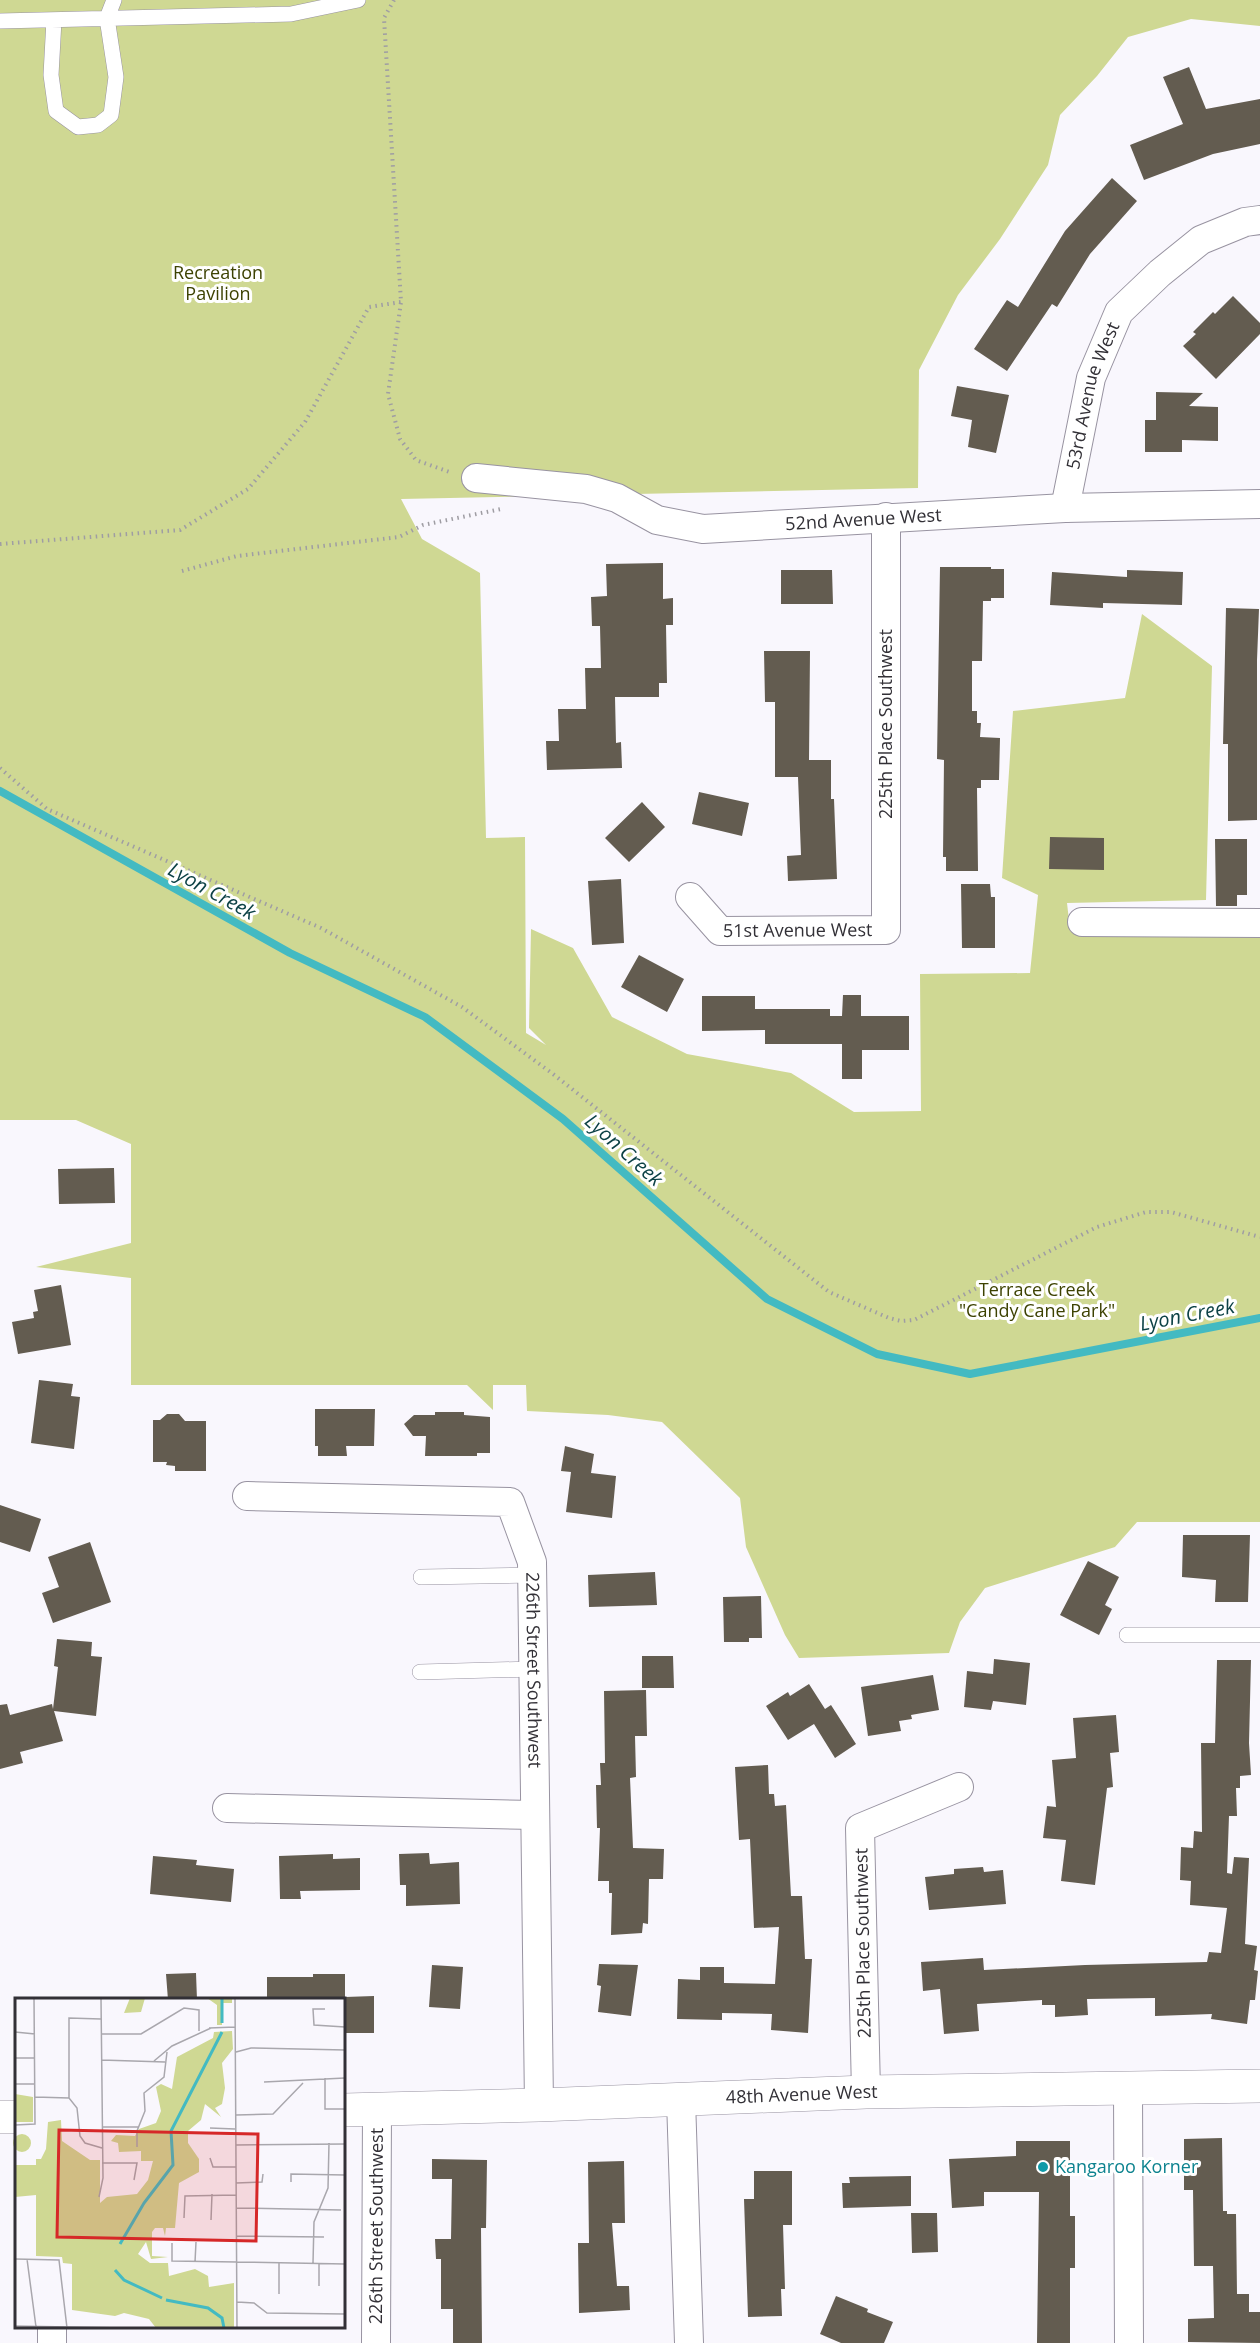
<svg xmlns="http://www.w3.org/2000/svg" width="1260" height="2343" viewBox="0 0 1260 2343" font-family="'Open Sans',sans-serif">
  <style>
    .green { fill: #cfd893 }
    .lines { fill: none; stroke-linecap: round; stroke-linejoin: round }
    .stream { stroke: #43bac2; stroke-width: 8 }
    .building { fill: #635c50 }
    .service-casing { stroke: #9893a1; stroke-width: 16 }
    .minor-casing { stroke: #9893a1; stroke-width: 30 }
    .secondary-casing { stroke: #9893a1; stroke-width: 34 }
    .path { stroke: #9f9da3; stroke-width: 4; stroke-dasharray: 1.5 4.5; stroke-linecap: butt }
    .service { stroke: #fff; stroke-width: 15 }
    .minor { stroke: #fff; stroke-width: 28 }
    .secondary { stroke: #fff; stroke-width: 33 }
    .culture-dot { fill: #0f9aa8; stroke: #fff; stroke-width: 2 }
    .labels { text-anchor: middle; stroke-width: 6; stroke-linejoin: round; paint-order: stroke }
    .park-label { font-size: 18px; fill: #3d4202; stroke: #fff }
    .street-label { font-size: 18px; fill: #323036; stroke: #fff }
    .culture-label { font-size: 18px; fill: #0d838f; stroke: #fff; text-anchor: start }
    .water-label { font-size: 20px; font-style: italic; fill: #0d4246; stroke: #fff }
    .inset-river { fill: none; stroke: #43bac2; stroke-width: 3 }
    .inset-road { fill: none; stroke: #a9a7ad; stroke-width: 1.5 }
    .view { fill: #d62828; fill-opacity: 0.15; stroke: #d62828; stroke-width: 3 }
    .inset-edge { fill: none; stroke: #323036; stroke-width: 3 }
  </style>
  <rect width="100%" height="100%" fill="#f9f7fd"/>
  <!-- green -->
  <path class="green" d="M0,0H1260V26L1191,19L1128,37L1097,76L1060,115L1048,165L1000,239L958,295L919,370L918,488L401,499L422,539L480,573L486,838L525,837L526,1033L546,1045L529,1028L531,929L573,948L612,1017L687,1054L791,1073L854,1112L921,1111L920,974L1030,973L1038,895L1002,878L1013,711L1125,698L1142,614L1212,666L1206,900L1067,903L1070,929L1181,937H1260V1522H1137L1115,1547L985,1588L960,1622L949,1653L799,1658L785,1635L746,1547L740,1498L662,1422L608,1415L527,1411L526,1385H493V1410L467,1385H131V1278L36,1267L131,1243V1144L76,1120H0Z"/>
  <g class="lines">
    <!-- stream -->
    <path class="stream" d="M0,791L290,953L425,1017L563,1119L767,1299L877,1354L970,1374L1260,1318"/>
  </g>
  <!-- building -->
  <path class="building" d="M1189,67L1206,109L1260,99V144L1213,154L1144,180L1130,145L1183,124L1163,77Z
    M1112,178L1137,201L1090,254L1057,307L1052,304L1007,371L974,349L1007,300L1018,307L1065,231Z
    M1233,296L1260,323V334L1216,379L1183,346L1196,334L1193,332L1213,312L1215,314Z
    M957,386L1009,395L996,453L968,447L972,420L951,416Z
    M1156,392L1203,393L1189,406L1218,407V441L1182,440V452H1145V420H1156Z
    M663,563V599L673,598V625H666L667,683H659V697H615L616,743L621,742L622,768L547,770L546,741H559L558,709H586L585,668H601L600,626H592L591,597L607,596L606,564Z
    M940,567H991V569H1004V598H991V601H983L982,661H972V711H977V723H981L980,737L1000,738L999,780H981V788H977L978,871H946V857H943L944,760L937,759Z
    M781,570H832L833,604H781Z
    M1127,570L1183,572L1182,605L1103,603V608L1050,605L1052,572L1127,577Z
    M1226,608L1259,609L1257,660V820L1228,821V744H1223Z
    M764,651H810L809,760H831V799H834L837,879L788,881L787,856L801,855L798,777H775V702H765Z
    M699,792L749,803L742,836L692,824Z
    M642,802L665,827L629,862L605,838Z
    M1050,837L1104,838V870L1049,869Z
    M1215,839H1247V895H1237V906H1216Z
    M621,879L624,943L592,945L588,881Z
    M961,884H990L991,897H995V948H962Z
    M639,955L684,979L667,1012L621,987Z
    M843,995H861V1016H909V1050H862V1079H842V1044H765V1030L702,1031V996H755V1009H830V1016H842Z
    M114,1168L115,1203L59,1204L58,1169Z
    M61,1285L71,1345L18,1354L12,1322L34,1318L33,1312L38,1311L34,1290Z
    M39,1380L73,1384L71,1396L80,1397L74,1449L31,1443Z
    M315,1409H375L374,1446H346L347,1456H318V1446H315Z
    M435,1412H464V1415L490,1417V1453H477V1456H425L426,1436H413L404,1424L414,1415H435Z
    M167,1414H179L185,1421H206V1471H175V1466L166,1465L167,1462H153V1420H160Z
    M565,1446L594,1454L591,1473L616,1476L612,1518L566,1512L571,1472L561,1471Z
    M0,1505L41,1519L30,1552L0,1542Z
    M1183,1535H1250L1248,1602H1215L1216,1580L1182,1577Z
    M90,1542L111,1602L53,1623L42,1593L59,1587L48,1557Z
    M1088,1561L1119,1577L1105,1605L1112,1609L1099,1635L1060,1615Z
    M655,1572L657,1605L589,1607L588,1575Z
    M761,1596L762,1638H749V1642H724L723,1597Z
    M57,1639L92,1642L91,1656L102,1657L96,1716L54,1711L63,1741L20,1752L23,1763L0,1769V1705L7,1704L10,1715L52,1704L53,1709L58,1667L54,1666Z
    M642,1656H673L674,1688H642Z
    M994,1659L1030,1663L1026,1705L993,1701L991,1710L964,1707L967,1671L993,1674Z
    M1217,1660H1251L1249,1743L1251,1775L1240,1776V1788H1236L1237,1816H1229L1227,1873L1232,1874L1234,1857L1249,1858L1245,1944L1257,1946L1254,1970L1258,1971L1255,2000H1250L1247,2024L1211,2019L1212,2014L1155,2016V1998L1087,1999L1088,2015L1055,2017V2005H1042V2000L977,2004L979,2031L944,2034L940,1989L923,1991L921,1962L983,1958L984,1970L1085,1965L1207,1962L1209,1952L1221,1953L1227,1908L1190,1905L1191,1881L1180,1880L1181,1847L1193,1848L1194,1831L1202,1832L1201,1743H1215Z
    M933,1675L939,1710L911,1715L912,1719L899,1721L901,1731L868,1736L861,1687Z
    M809,1684L825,1709L831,1705L856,1744L835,1758L814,1724L788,1740L766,1706L788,1692L790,1696Z
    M646,1690L647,1736H635L636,1777L630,1778L633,1848L664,1849L663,1879H649L648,1924L643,1923L642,1933L611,1935L612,1893H609V1881H598L600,1828H597L596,1785H601L600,1763H605L604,1691Z
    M1116,1715L1119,1752L1110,1753L1113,1787L1107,1788L1095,1885L1061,1881L1066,1840L1043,1838L1047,1806L1056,1807L1052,1760L1076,1758L1073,1718Z
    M768,1765L769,1794H774L775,1806L786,1805L791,1896H802L805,1959H812L808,2033L771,2030L772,2014L722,2013V2020L677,2019L678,1979L700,1980V1967H724V1983L775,1984L779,1927L754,1928L750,1839L739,1840L735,1767Z
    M429,1853L430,1864L459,1862L460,1904L406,1906V1885H400L399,1854Z
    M333,1854V1859L360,1858V1890L300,1891L301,1899H280L279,1856Z
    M153,1856L197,1860L196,1865L234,1869L231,1902L150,1894Z
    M983,1867L984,1872L1003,1870L1006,1904L929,1910L925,1877L954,1874V1869Z
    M599,1964L638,1965L631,2016L598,2012L601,1986L597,1985Z
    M432,1965L463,1967L460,2009L429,2007Z
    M196,1973L197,2000H168L166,1974Z
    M313,1974H345V1997L374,1996V2033H344V2000H267V1977H313Z
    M1222,2138L1223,2211H1227V2214H1236L1237,2294H1249V2312H1260V2343L1188,2342V2319L1214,2318L1213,2266H1194L1193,2190H1184V2139Z
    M1016,2141H1070V2216H1075V2268H1070V2343H1037L1039,2192H984V2206L952,2208L949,2159L1016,2156Z
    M432,2159L487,2160L486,2228H481L482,2343H453V2309H441V2259H436L435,2239H451L452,2179H432Z
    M624,2161L625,2223H612L617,2286H629L630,2310L579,2313L578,2243H589L588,2162Z
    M754,2171H792V2225H783L785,2289H781L782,2316L748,2317L744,2199H754Z
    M911,2176V2206L843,2208L842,2183H850L849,2177Z
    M911,2213H937L938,2252L912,2253Z
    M836,2296L868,2309L867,2312L893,2322L884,2343H841L820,2334Z"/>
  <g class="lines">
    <!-- service casing -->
    <g class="service-casing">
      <path id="service" d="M54,20L51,75L56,111L78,127L98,125L111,115L116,77L107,18L114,0
        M0,21L291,14L358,0
        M421,1577L532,1575
        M1127,1635H1260
        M420,1672L533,1669"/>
    </g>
    <!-- minor casing -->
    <g class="minor-casing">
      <g id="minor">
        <path id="s1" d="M476,478L586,489L617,498L657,520L703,529L1065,508L1260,504"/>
        <path id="s2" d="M1065,508L1091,378L1119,312L1160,273L1201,240L1245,222L1260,220"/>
        <path id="s3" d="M690,897L720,931L886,930V517"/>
        <path d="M1082,922L1260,923"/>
        <path id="s4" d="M247,1496L510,1502L532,1562L539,2105"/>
        <path d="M227,1808L535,1815"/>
        <path d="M1128,2089L1129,2343"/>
        <path d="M866,2092L860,1828L959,1787"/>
        <path d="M681,2100L689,2343"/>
        <path d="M52,2326V2343"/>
        <path id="s5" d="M376,2343L377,2109"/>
      </g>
    </g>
    <!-- secondary casing -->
    <g class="secondary-casing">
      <g id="secondary">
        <path id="s6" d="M344,2110L539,2105L866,2092L1260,2086"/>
        <path d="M0,2117H16"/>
      </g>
    </g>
    <!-- path -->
    <path class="path" d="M394,0L384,18L401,302L388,394L400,439L416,460L452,473
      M0,544L180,530L248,489L305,422L369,307L401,302
      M182,571L237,556L399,537L423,525L501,509
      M0,768L47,809L321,928L462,1007L553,1074L829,1292L889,1318L901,1321L914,1320L1097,1227L1146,1212H1171L1260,1237"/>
    <!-- service -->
    <use href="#service" class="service"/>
    <!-- minor -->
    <use href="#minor" class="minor"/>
    <!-- secondary -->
    <use href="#secondary" class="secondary"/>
  </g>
  <!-- markers -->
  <circle class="culture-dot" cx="1043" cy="2167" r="6"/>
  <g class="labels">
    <!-- park labels -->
    <g class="park-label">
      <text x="218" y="279">Recreation<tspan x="218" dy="21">Pavilion</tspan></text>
      <text x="1037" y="1296">Terrace Creek<tspan x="1037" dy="21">"Candy Cane Park"</tspan></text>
    </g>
    <!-- street labels -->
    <g class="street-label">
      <text dy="6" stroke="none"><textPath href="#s2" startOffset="116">53rd Avenue West</textPath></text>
      <text dy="6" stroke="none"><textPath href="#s1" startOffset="396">52nd Avenue West</textPath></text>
      <text transform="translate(886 724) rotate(-90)" y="6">225th Place Southwest</text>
      <text dy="6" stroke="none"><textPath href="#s3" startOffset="123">51st Avenue West</textPath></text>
      <text dy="6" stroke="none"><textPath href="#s4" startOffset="435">226th Street Southwest</textPath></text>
      <text transform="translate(863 1943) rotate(-91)" y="6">225th Place Southwest</text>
      <text dy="6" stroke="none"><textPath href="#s6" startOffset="458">48th Avenue West</textPath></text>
      <text dy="6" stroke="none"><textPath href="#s5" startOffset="117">226th Street Southwest</textPath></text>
    </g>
    <!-- culture labels -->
    <g class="culture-label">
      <text x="1055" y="2173">Kangaroo Korner</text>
    </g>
    <!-- water labels -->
    <g class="water-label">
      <text transform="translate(212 891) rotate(29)" y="7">Lyon Creek</text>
      <text transform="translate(624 1150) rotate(42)" y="7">Lyon Creek</text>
      <text transform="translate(1187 1315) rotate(-11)" y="7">Lyon Creek</text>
    </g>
  </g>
  <!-- overview -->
  <g transform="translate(15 1998)">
    <rect width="330" height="330" fill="#f9f7fd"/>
    <path d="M115,0H130L126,14L109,15ZM192,0H217V5H207V27H202V7ZM217,33L218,51L207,65L210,90L207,106L200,110L206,119L190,106L186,122L173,133V145L184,161V174L164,185L160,230H151L150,238L148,230H140L137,234V258L153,259L136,261L131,244L123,256L135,265H153L154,278L180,271L193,278L194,289L219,285V330H141L134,321L109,315L100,318L57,312V266L48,265L47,259L21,258V197L0,199V167H21V161H26L31,151L33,124L46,122L47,143L75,162H85V205L92,199L122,196L133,182L138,163H126V153L104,154L103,145L96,143L101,137L120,138L124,131L141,125L146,113L141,89L146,86L157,91L162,59L198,40L199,34ZM0,96L18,99V124H0ZM-2 145a9 9 0 1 1 18 0a9 9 0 1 1-18 0Z" fill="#cfd893"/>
    <path class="inset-river" d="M207,25V0M105,246L129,205L158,167L156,133L207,34M100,272L109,282L147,300M151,302L193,310L207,320L209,330"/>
    <path class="inset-road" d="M220,0L222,330M310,11H298L299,27L330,29M86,21L54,20V100L62,110L65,138L70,145L87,150M194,30L220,29M0,34L20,36M86,36H126L169,10L184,12V33M221,54L236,50L330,52M0,60H19M86,62L150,64M139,63L157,48L196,30M310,80V111H330M249,84L330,80M0,86H19M20,99L54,100M221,117L258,116L288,85M0,127L20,126L19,0M87,129H124M195,130L220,131M221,147L330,146M122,149V133L130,113L129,95L149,79L152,54M195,160L198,169H221M87,165H122L119,182M276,184V176L330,177M221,185L247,184L248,176M84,199L88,180L86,0M222,210L326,212M169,220L170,198L221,197M196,222L197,196M222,238L309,239M157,245V263L222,264M0,261L44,262L52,330M12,261L21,329M180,264L181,244M222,264L330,266M298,265L299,224L313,190L314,145M304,288V266M264,296V265M222,304L239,305L252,315L330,316M0,328L109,330"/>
    <path class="view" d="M44,132L243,136L241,243L42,239Z"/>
    <rect width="330" height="330" class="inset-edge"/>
  </g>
</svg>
